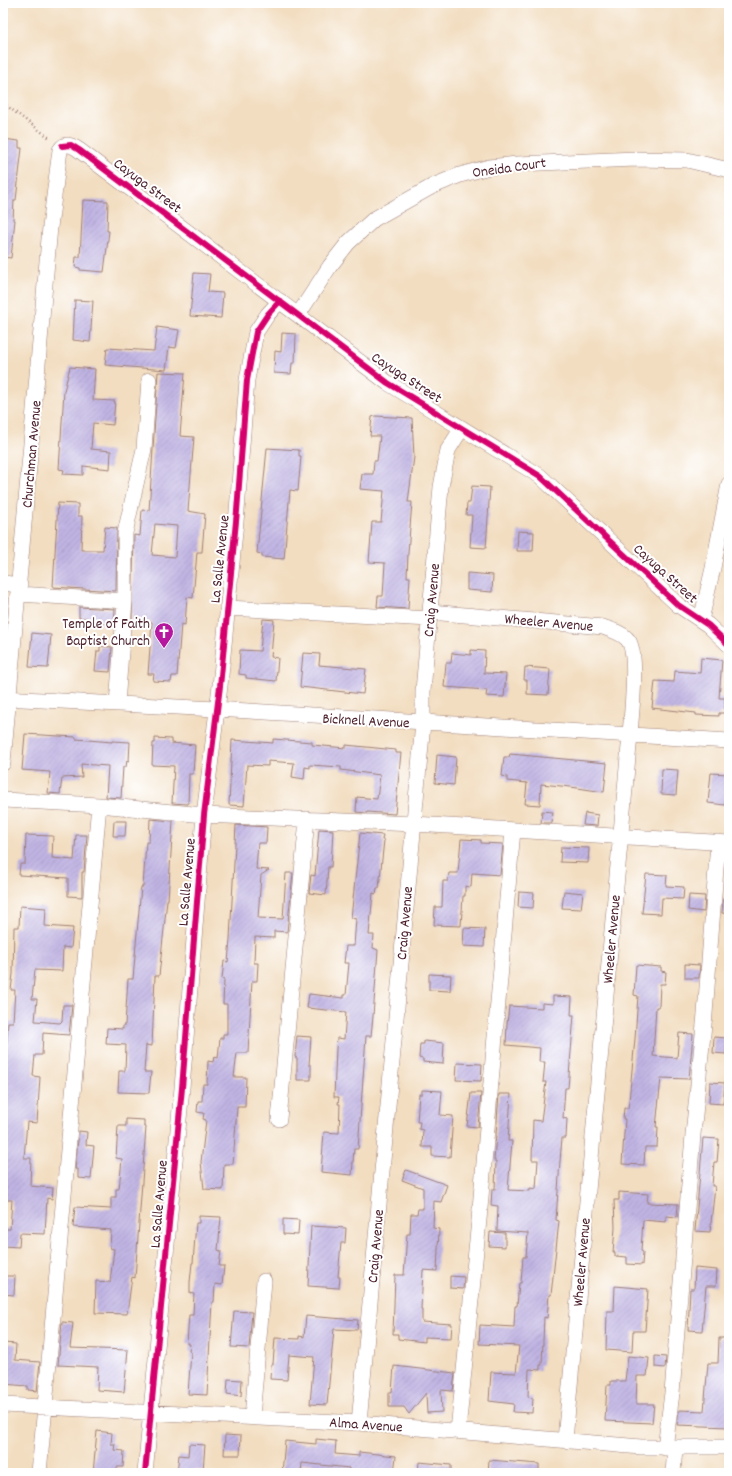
<svg xmlns="http://www.w3.org/2000/svg" width="732" height="1476" viewBox="0 0 732 1476" font-family="Dekko,sans-serif">
  <style>
    .building { fill: url(#building-hatch); fill-rule: evenodd }
    .lines { fill: none; stroke-linecap: round; stroke-linejoin: round }
    .minor-casing { stroke: #9e7e76; stroke-width: 16 }
    .path { stroke: #9e7e76; stroke-width: 2.5; stroke-dasharray: 1 3; stroke-linecap: butt }
    .minor { stroke: #fff; stroke-width: 15 }
    .cycleway-casing { stroke: #fff; stroke-width: 8 }
    .cycleway { stroke: #d6006c; stroke-width: 6 }
    .labels { text-anchor: middle; stroke-width: 4; stroke-linejoin: round; paint-order: stroke }
    .street-label { font-size: 15px; fill: #4a1f2b; stroke: #fff }
    .poi-label { font-size: 15px; fill: #4a1f2b; stroke: #fff; text-anchor: end }
  </style>
  <defs>
    <pattern id="building-hatch" width="6" height="6" patternUnits="userSpaceOnUse"><rect width="6" height="6" fill="#c0b4e3"/><path d="M-1 1l2-2M0 6l6-6M5 7l2-2" fill="none" stroke="#a69ac3"/></pattern>
  </defs>
  <rect width="100%" height="100%" fill="#fff"/>
  <filter id="ink" filterUnits="userSpaceOnUse"><feTurbulence type="fractalNoise" baseFrequency=".025" numOctaves="2"/><feDisplacementMap in="SourceGraphic" scale="8" xChannelSelector="R" yChannelSelector="G"/><feConvolveMatrix kernelMatrix="1 2 1 2 8 2 1 2 1" color-interpolation-filters="sRGB"/></filter>
  <filter id="wash" filterUnits="userSpaceOnUse"><feTurbulence type="fractalNoise" baseFrequency=".012" numOctaves="4" result="noise"/><feDisplacementMap in="SourceGraphic" scale="16" xChannelSelector="R" yChannelSelector="G"/><feGaussianBlur stdDeviation="0.9" result="paint"/><feColorMatrix in="noise" values="0 0 0 0 0 0 0 0 0 0 0 0 0 0 0 0 0 1.4 0 .05"/><feComposite in="paint" operator="in"/></filter>
  <g filter="url(#wash)">
    <rect width="100%" height="100%" fill="#f2ddc0"/>
    <g id="blocks">
      <!-- building -->
      <path class="building" d="M3,139L19,141V148H22L16,200H14L13,220H15L11,258L3,257Z
        M83,200L108,201L107,231H109L104,272L80,270V268L75,267L76,257H80Z
        M194,273L210,274L208,292L223,293L221,318L190,316Z
        M75,300L93,301L90,342L73,340Z
        M157,327L179,330L176,348L169,347L166,370L105,365L107,348L154,351Z
        M282,333L296,334L295,363H292L291,374L274,373L275,351L281,352Z
        M70,367L95,369L93,400L115,401L113,425L93,423L91,449L111,451L110,469L83,466V475L63,474L64,470L59,469L64,391Z
        M158,372L185,373L180,436L194,437L188,511L205,514L202,552H197L193,598L187,597L185,625L181,624L177,676H172L171,682L153,681L154,674H148L152,622L132,621L134,535L140,536L142,510L149,511ZM155,524L177,526L175,557L152,555Z
        M375,416L412,418L414,457L408,502H412L408,553L407,577H410L408,609L377,607L378,596H383L385,563L369,562L372,522H381L384,491L360,489L362,474H373L374,461H377L380,436H370L372,417Z
        M267,448L299,450V456H301L298,491L290,490L284,559L262,557V554L257,553Z
        M472,486L490,487L486,548L470,547L472,515H466L467,503H470Z
        M58,503L78,504V516H82L81,550H103L105,527L117,528L116,591L53,587Z
        M518,531L534,532L533,551H517Z
        M467,573L493,575L492,592L467,590Z
        M79,607L115,609L114,625L86,621L87,618H79Z
        M263,619L274,620L271,657L278,658L276,681L246,678V675L239,674L240,650L260,651Z
        M32,633L51,635L48,668L29,667Z
        M100,646L112,647L110,672L95,671L97,651H100Z
        M471,650L485,651L484,673L506,674L504,697L486,696L487,690L444,687L446,663H451L452,653L471,655Z
        M303,653L320,654L319,665L366,669L363,694L300,687Z
        M701,658L722,660L719,698H725V713H719V716L696,715V713L652,708L655,681L674,682L675,671L700,673Z
        M525,667L550,669L548,695L527,694V680H524Z
        M25,734L76,737V739L112,742V741L130,742L129,761L127,760L126,767H123L121,798L106,797L108,766L81,764L82,777L62,778L60,794L48,793L50,772L22,770Z
        M155,738L171,739V743L195,745L193,774H189L188,804L172,803L174,766L152,765L153,743H155Z
        M273,739L312,742V745L346,748V745L396,750V753H401L395,814L367,812V813L356,812L357,797L377,799L380,775L341,770V767L310,765V768L305,767L304,779L292,777L294,763L268,761V766L247,765L244,806L229,805L232,740L273,743Z
        M510,754L607,763L604,792L571,787L541,784L540,805L525,804L527,783L507,781V777L502,776L504,757H509Z
        M437,755L456,757L454,785L435,783Z
        M662,769L678,770L676,795L661,794Z
        M711,773L728,774L725,805L708,803Z
        M542,811L553,812L552,823H541Z
        M585,813L598,815L597,826L583,825Z
        M150,819L173,821L168,900H167L159,976H155L152,1046L146,1045L144,1072H151L149,1093L118,1092L119,1071H125L126,1045L106,1044L107,1028L123,1029V1025H125L128,979H133L141,887H143L146,842H149Z
        M114,821H126L125,836H113Z
        M236,825L267,827L266,843H258L256,869L269,870L261,875L258,918L283,919L286,873H293L287,932L274,931V938L255,937L254,963H258L257,981H252L248,1053H237L234,1077H246L245,1107H237L233,1164H224L223,1190L204,1189L201,1162L206,1120L203,1119L204,1113L197,1112L198,1101H202L203,1084H207L208,1061L213,1062L214,1057L218,1058L220,1038H223V1034H227V1004H223L224,980L222,979L224,961L228,962L230,939Z
        M319,829L333,830L331,867H328L326,895L309,893L311,875L315,876Z
        M360,833L383,835L382,840H384L379,888H377L376,894L373,893L369,935H374L373,948L378,950L373,1016L371,1036H366L358,1149H354L352,1175L321,1172L324,1132L339,1133L340,1104H338L339,1097H334L336,1049L337,1038L344,1039L346,1012L307,1008L309,994L344,998V995H346L349,963H344L346,946H354L356,919L351,918Z
        M26,835L53,836L52,858L74,860L76,835H87L84,872H82V897L68,896V878L19,875L20,864H25Z
        M461,839L481,840V843L503,844L500,875L472,873L471,887L465,886V896H463L461,926L434,925L435,907H442L443,881H448L449,873H458Z
        M561,847L589,848L588,863L560,862Z
        M646,874L667,875L666,886L684,887L683,899L662,898L661,914L642,913Z
        M564,891L583,893L581,909L562,908Z
        M519,892L534,893L533,908L518,907Z
        M689,895L705,896L704,912L688,910Z
        M723,899H729V914L722,913Z
        M20,906L46,908L45,926L73,928L71,948L63,947L62,971L35,970L32,999H37L35,1021L60,1023L62,1021L63,1005H72L69,1035L43,1033L42,1055H35L33,1076L40,1077L37,1123L27,1122L24,1158H31L30,1186L53,1188L52,1199L47,1198L45,1234L20,1233L19,1247L3,1246V1229H10L12,1200H3V1101L8,1022H13L15,990H11L13,974L14,927H19Z
        M464,928L485,929L484,947L463,946Z
        M685,964L700,965L699,978H685Z
        M636,965L661,967V971L666,972L665,984H660L659,1007H656L653,1056L677,1058L679,1033L693,1034L689,1079L661,1078L656,1127H658L657,1147H645L644,1165L622,1164L625,1119H623L624,1108H628L629,1101L635,1039L638,996L634,995Z
        M429,974L451,975L450,991L429,990Z
        M553,996L572,997L571,1015H574L568,1088H565L563,1118L567,1119L566,1138H562L560,1161L556,1220L559,1221L551,1295H549L547,1318L544,1317L542,1365H540V1370L529,1369L528,1397L533,1398L532,1413L513,1412L514,1404L489,1401L491,1372L516,1373L519,1346L479,1344L480,1325L514,1327L515,1306H517L519,1283H521L523,1257H526L528,1233L497,1231L498,1206L491,1205L492,1189H495L496,1161H494L499,1094H511L508,1141H512L508,1190L530,1191V1188L536,1189L538,1160H532L533,1120L541,1121L546,1082H543L545,1062H539L540,1048L506,1045L507,1024L509,1006L542,1008V1003L553,1004Z
        M297,1036L311,1037L309,1065H311V1080H297V1058L295,1057Z
        M714,1037L727,1038L726,1054L713,1053Z
        M424,1041L444,1043L443,1064L423,1062V1059L419,1058L420,1044H424Z
        M457,1063L482,1064L481,1081L456,1080Z
        M710,1082L725,1083L723,1104L709,1103Z
        M422,1090L442,1091L440,1115L453,1116L450,1157L432,1156V1147H422L423,1130L419,1129L420,1122H417L419,1094H422Z
        M471,1093H481L478,1127L467,1126Z
        M126,1119L144,1120V1126L146,1127L135,1278L132,1277L127,1314L95,1313L96,1281L110,1282L114,1249L110,1248L111,1230L73,1227L75,1207L111,1209V1197H116V1189H119L122,1159L116,1158L118,1126H126Z
        M79,1131L87,1132L86,1145L94,1146L91,1179L78,1178V1169H75Z
        M703,1138L719,1139L717,1162H714L712,1186H715L710,1232L695,1231Z
        M406,1170L447,1185L441,1202L434,1201L433,1228L439,1229L437,1271L423,1270L421,1309H422V1322L452,1324L451,1338L425,1337V1342L398,1339V1334H393L395,1275H404L407,1234H410L411,1214H417L418,1209H423V1188L402,1180Z
        M619,1192L648,1194L647,1203L678,1204L677,1217L666,1216V1222L643,1220L641,1251L643,1252L642,1265L627,1264V1257L615,1256V1252H613L615,1228L614,1200H619Z
        M199,1216L221,1217L218,1250L221,1251L219,1266H224L222,1285L215,1284L214,1302H212L207,1395L188,1394L191,1352L189,1351L190,1344H187L189,1315H193L194,1294L190,1293V1282L192,1263H193L196,1223H199Z
        M283,1219L299,1220L298,1235L283,1234Z
        M311,1226L346,1228L345,1243H341L338,1277H340L339,1288L308,1286Z
        M490,1232L505,1233V1247L489,1246Z
        M695,1268L717,1270L716,1286H706L702,1331L688,1330L690,1289H694Z
        M3,1276H15L14,1295L3,1294Z
        M450,1276L464,1277L463,1289L450,1288Z
        M615,1286L648,1289L645,1331H633L632,1352L606,1350L607,1311H614Z
        M234,1311L252,1312L249,1348L231,1347Z
        M306,1316L358,1320L357,1330L334,1329L327,1405L310,1404L314,1357L289,1355L287,1380L270,1379L271,1364H273L275,1338L299,1339V1336L304,1337Z
        M62,1322L73,1323L70,1348L128,1350L124,1392L97,1390L98,1367L58,1365Z
        M719,1338H729V1427L677,1425L679,1410L704,1411L708,1363H718Z
        M3,1343L16,1344L15,1360L40,1362L37,1391L28,1390V1386L3,1384Z
        M628,1356L649,1358L647,1376H637L636,1404H654L652,1423L605,1421L607,1385H611V1381H625Z
        M655,1356L666,1357L665,1368L655,1367Z
        M394,1366L455,1373L453,1391L441,1390L442,1412L427,1413L426,1393L409,1414L404,1407H389V1392H392Z
        M228,1379L242,1380L241,1396L227,1394Z
        M97,1431L112,1433L111,1444H115L114,1450L124,1451L123,1467H117V1473H93Z
        M225,1435L241,1436L240,1455H224Z
        M316,1439L336,1441L335,1454L359,1456V1452L396,1456L394,1473H349V1468L302,1463L301,1473H282L285,1441L316,1444Z
        M189,1444L205,1445L203,1471L193,1470V1473H177L179,1455L188,1456Z
        M489,1460L539,1464V1473H488Z
        M419,1462L451,1465V1473H418Z"/>
    </g>
  </g>
  <g filter="url(#ink)">
    <use href="#blocks" fill-opacity="0" stroke="#9e7e76" stroke-width="1"/>
    <g class="lines">
      <!-- minor casing -->
      <g class="minor-casing">
        <path id="minor" d="M298,315L330,266L348,243L374,219L433,186L460,175L489,167L517,164L636,159L687,160L729,170
          M3,583L20,585
          M19,594L125,601
          M227,608L430,619
          M430,612L603,627C611,630 623,633 628,640C639,654 631,716 630,735L565,1440
          M701,620L713,568L729,484
          M3,698L216,709L729,741
          M117,704L125,601V533L144,449L149,380
          M3,763L50,227L60,150C65,142 72,145 79,150L388,383L540,476L678,605L708,625L729,645
          M3,800L99,805L204,815L414,824L729,843
          M279,1119L307,819
          M3,1405L359,1423L641,1447H729
          M252,1417L264,1281
          M359,1423L423,723V691L441,487L448,450L462,428
          M458,1431L479,1220L513,830
          M665,1448L672,1393L693,1135L705,1014L718,842
          M39,1473L99,805
          M145,1473L182,1088L204,815L220,686L237,511L247,380L256,332L268,314L280,301
          M673,1473L675,1448"/>
      </g>
      <!-- path -->
      <path class="path" d="M3,103L51,139"/>
      <!-- minor -->
      <use href="#minor" class="minor"/>
      <!-- cycleway casing -->
      <g class="cycleway-casing">
        <path id="cycleway" d="M62,146L71,145L79,150L388,383L540,476L678,605L708,625L729,645
          M145,1473L182,1088L204,815L220,686L237,511L247,380L256,332L268,314L280,301"/>
      </g>
      <!-- cycleway -->
      <use href="#cycleway" class="cycleway"/>
    </g>
  </g>
  <!-- icons -->
  <defs>
    <g id="church-pin" transform="scale(1)"><path d="M0 17L-7.5 6A9.5 9.5 0 1 1 7.5 6Z" fill="#b5179e" stroke="#fff"/><path d="M-1.2-6h2.4v3.5h3.3v2.4h-3.3V6h-2.4V-.1h-3.3v-2.4h3.3Z" fill="#fff"/></g>
  </defs>
  <g fill-rule="evenodd">
    <use href="#church-pin" x="164" y="632"/>
  </g>
  <g class="labels">
    <!-- street labels -->
    <g class="street-label">
      <text transform="translate(509 167) rotate(-8)" y="5">Oneida Court</text>
      <text transform="translate(148 185) rotate(37)" y="5">Cayuga Street</text>
      <text transform="translate(407 377) rotate(33)" y="5">Cayuga Street</text>
      <text transform="translate(31 454) rotate(-85)" y="5">Churchman Avenue</text>
      <text transform="translate(219 559) rotate(-84)" y="5">La Salle Avenue</text>
      <text transform="translate(666 573) rotate(42)" y="5">Cayuga Street</text>
      <text transform="translate(431 600) rotate(-85)" y="5">Craig Avenue</text>
      <text transform="translate(549 622) rotate(5)" y="5">Wheeler Avenue</text>
      <text transform="translate(366 720) rotate(3)" y="5">Bicknell Avenue</text>
      <text transform="translate(186 882) rotate(-85)" y="5">La Salle Avenue</text>
      <text transform="translate(404 923) rotate(-85)" y="5">Craig Avenue</text>
      <text transform="translate(611 939) rotate(-85)" y="5">Wheeler Avenue</text>
      <text transform="translate(158 1204) rotate(-85)" y="5">La Salle Avenue</text>
      <text transform="translate(375 1246) rotate(-85)" y="5">Craig Avenue</text>
      <text transform="translate(581 1262) rotate(-85)" y="5">Wheeler Avenue</text>
      <text transform="translate(366 1424) rotate(4)" y="5">Alma Avenue</text>
    </g>
    <!-- poi labels -->
    <g class="poi-label">
      <text x="150" y="628">Temple of Faith<tspan x="150" dy="17">Baptist Church</tspan></text>
    </g>
  </g>
  <!-- margin -->
  <rect width="732" height="1476" fill="none" stroke="#fff" stroke-width="16"/>
</svg>
